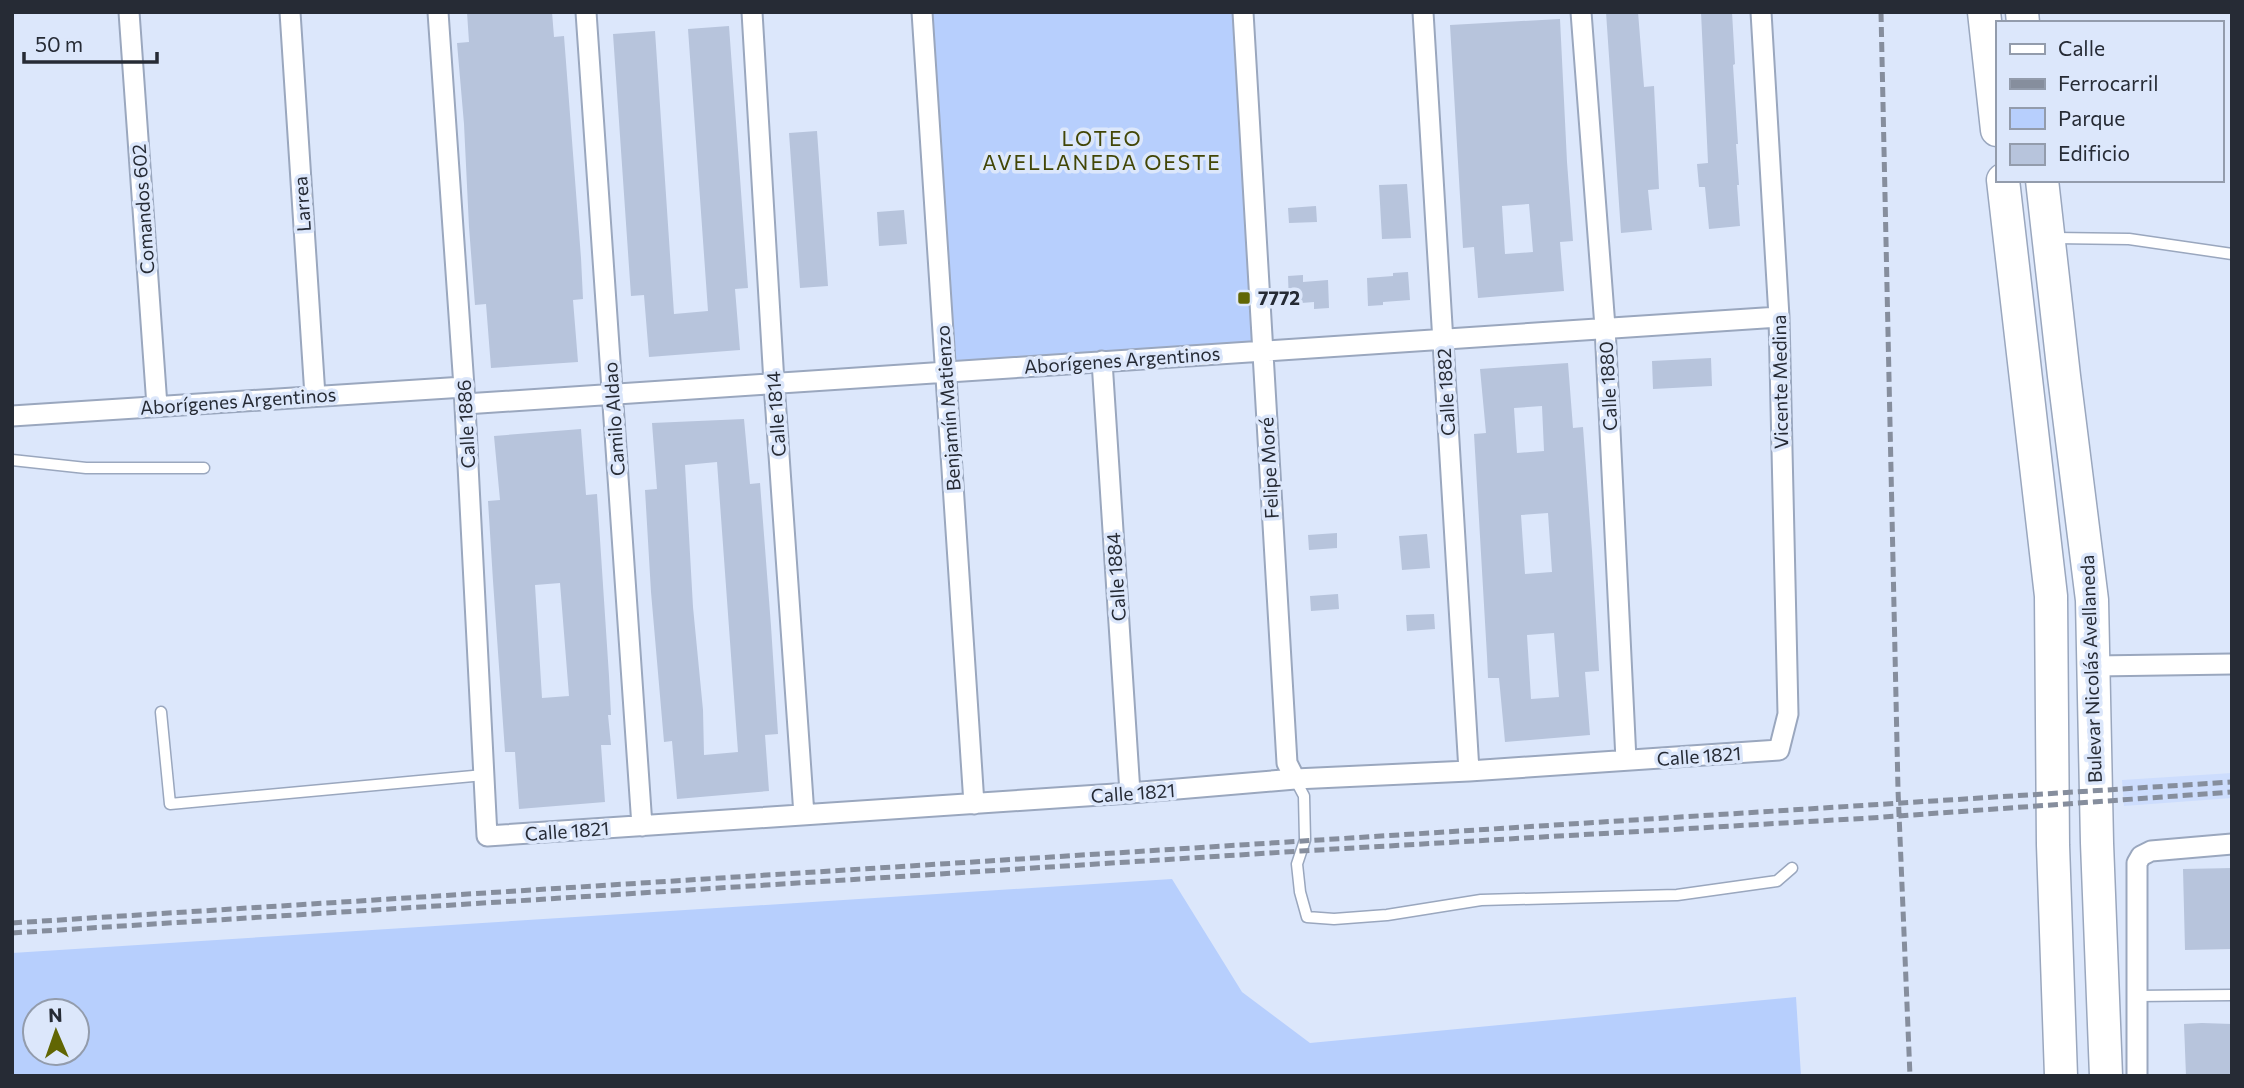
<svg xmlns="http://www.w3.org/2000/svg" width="2244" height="1088" viewBox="0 0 2244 1088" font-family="Commissioner,sans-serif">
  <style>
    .built { fill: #cdddfd }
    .green { fill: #b7cffd; fill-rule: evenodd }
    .building { fill: #b7c4dc; fill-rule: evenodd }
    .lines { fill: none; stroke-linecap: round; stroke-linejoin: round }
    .service-casing { stroke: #9aa7be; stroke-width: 13 }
    .minor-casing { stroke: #9aa7be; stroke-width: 23 }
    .primary-casing { stroke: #9aa7be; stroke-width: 35 }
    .service { stroke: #fff; stroke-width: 10 }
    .minor { stroke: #fff; stroke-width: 19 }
    .primary { stroke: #fff; stroke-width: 32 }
    .rail { stroke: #868e9d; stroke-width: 5; stroke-dasharray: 10 5; stroke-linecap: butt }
    .poi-dot { fill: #616603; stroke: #dce7fb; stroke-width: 2.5 }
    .labels { text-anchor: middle; stroke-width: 7; stroke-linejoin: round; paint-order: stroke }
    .street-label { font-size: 19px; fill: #262b35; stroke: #dce7fb }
    .poi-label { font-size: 19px; font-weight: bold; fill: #262b35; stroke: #dce7fb; text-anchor: start }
    .neighbourhood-label { font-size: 21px; letter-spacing: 2px; fill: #424606; stroke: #dce7fb }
  </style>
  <rect width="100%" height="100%" fill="#dce7fb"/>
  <!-- built -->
  <path class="built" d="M2232,773V798L2124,806L2122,780Z"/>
  <!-- green -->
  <path class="green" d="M922,12H1243L1262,350L946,372Z
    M1172,879L1242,992L1310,1043L1796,997L1801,1076H12V953ZM35,1011H77V1053H35Z"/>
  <!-- building -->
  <path class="building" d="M467,12H552L554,37L564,36L581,258L583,299L573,300L578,362L491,368L486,304L475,305L469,227L464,124L457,43L469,42Z
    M1606,12H1638L1644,87L1654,86L1659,189L1648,190L1652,230L1621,233Z
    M1701,12H1732L1735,64L1733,65L1738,144H1736L1739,185H1737L1740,226L1709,229L1705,187H1699L1697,164L1708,163Z
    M1560,19L1567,162L1573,241L1560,242L1564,291L1478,298L1474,247L1463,248L1450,25ZM1529,204L1533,252L1505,254L1502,206Z
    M729,26L748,288L735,289L740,350L649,357L644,295L631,296L613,34L655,31L674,314L708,311L688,29Z
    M817,131L828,286L800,288L789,133Z
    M1407,184L1411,238L1382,239L1379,185Z
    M1316,206L1317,222L1289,223L1288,208Z
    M904,210L907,244L879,246L877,212Z
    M1408,272L1410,300L1383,302V305L1368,306L1367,278L1393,276V273Z
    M1303,275V282L1328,280L1329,308L1314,309V302L1289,304L1288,276Z
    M1711,358L1712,386L1653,389L1652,361Z
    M1568,363L1573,428L1583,427L1592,551L1599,671L1585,672L1590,735L1505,742L1499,678H1488L1487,656L1474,434L1486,433L1480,369ZM1542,406L1544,451L1517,453L1514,408ZM1548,513L1552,572L1525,574L1521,515ZM1554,633L1559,697L1531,699L1527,635Z
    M744,419L750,484L760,483L771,626L778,734L765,735L769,791L677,799L672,741L664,742L651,592L645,490L657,489L652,423ZM717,462L738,752L704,755L703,710L693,607L685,465Z
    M581,429L586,495L597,494L609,676L611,715H608L611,745H601L605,802L519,809L515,752H505L493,581L488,501L500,500L494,436ZM560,583L569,696L542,698L535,585Z
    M1337,533V548L1309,550L1308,535Z
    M1427,534L1430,568L1402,570L1399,536Z
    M1338,594L1339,609L1311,611L1310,596Z
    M1434,614L1435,629L1407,631L1406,615Z
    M2232,868V949L2185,950L2183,869Z
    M2202,1023L2232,1024V1076H2186L2184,1024Z"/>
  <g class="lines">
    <!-- service casing -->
    <g class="service-casing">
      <path id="service" d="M2054,238L2129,239L2232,254
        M12,460L86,468H204
        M161,712L170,804L484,775
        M1295,779L1304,796L1305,840L1297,864L1300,892L1307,917L1334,919L1387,915L1481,900L1677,895L1777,881L1792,868
        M2136,996L2232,995"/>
    </g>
    <!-- minor casing -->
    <g class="minor-casing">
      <path id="minor" d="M129,12L157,406
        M290,12L315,396
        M438,12L464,387L487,836L1130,793L1295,779L1469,771L1779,750L1788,714L1779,317L1761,12
        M586,12L642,826
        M752,12L774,383L804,815
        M922,12L974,804
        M1243,12L1287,763L1295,779
        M1423,12L1469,771
        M1581,12L1605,327L1626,760
        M1102,361L1130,793
        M465,404L1779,317
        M12,416L464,387
        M2095,666L2232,664
        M2137,1076V863L2141,856L2151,851L2232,844"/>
    </g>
    <!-- primary casing -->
    <g class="primary-casing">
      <path id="primary" d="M1984,12L1997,130
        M2022,12L2023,23
        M2003,180L2051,596L2053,845L2061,1076
        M2042,180L2064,376L2092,600L2097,843L2106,1076"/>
    </g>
    <!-- service -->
    <use href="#service" class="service"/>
    <!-- minor -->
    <use href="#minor" class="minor"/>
    <!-- primary -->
    <use href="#primary" class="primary"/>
    <!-- rail -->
    <path class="rail" d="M1881,12L1898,790L1910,1076
      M12,923L2232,782
      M12,933L1301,851L1870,818L2232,792"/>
  </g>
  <!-- markers -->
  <rect class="poi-dot" x="1237" y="291" width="14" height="14" rx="3.5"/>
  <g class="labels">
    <!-- street labels -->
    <g class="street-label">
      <text transform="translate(302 204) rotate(-94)" y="7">Larrea</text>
      <text transform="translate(143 209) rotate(-94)" y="7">Comandos 602</text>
      <text transform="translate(1122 360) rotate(-4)" y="7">Aborígenes Argentinos</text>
      <text transform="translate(1780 382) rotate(-91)" y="7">Vicente Medina</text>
      <text transform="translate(1608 386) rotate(-93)" y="7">Calle 1880</text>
      <text transform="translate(1446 392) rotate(-93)" y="7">Calle 1882</text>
      <text transform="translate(238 401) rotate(-4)" y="7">Aborígenes Argentinos</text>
      <text transform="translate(948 408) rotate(-94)" y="7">Benjamín Matienzo</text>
      <text transform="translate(776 414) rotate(-94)" y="7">Calle 1814</text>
      <text transform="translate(614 419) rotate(-94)" y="7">Camilo Aldao</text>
      <text transform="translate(466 424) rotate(-93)" y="7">Calle 1886</text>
      <text transform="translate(1269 468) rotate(-93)" y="7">Felipe Moré</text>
      <text transform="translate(1116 577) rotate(-94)" y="7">Calle 1884</text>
      <text transform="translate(2091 669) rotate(-92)" y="7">Bulevar Nicolás Avellaneda</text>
      <text transform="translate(1699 756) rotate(-4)" y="7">Calle 1821</text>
      <text transform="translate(1133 793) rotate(-4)" y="7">Calle 1821</text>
      <text transform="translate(567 831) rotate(-4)" y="7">Calle 1821</text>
    </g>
    <!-- poi labels -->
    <g class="poi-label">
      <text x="1258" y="305">7772</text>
    </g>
    <!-- neighbourhood labels -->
    <g class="neighbourhood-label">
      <text x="1102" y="146">LOTEO<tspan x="1102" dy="24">AVELLANEDA OESTE</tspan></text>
    </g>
  </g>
  <!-- border -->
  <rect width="2244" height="1088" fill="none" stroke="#262b35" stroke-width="28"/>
  <!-- legend -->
  <rect x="1996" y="21" width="228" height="161" fill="#dce7fb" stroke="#939cac" stroke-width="2"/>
  <rect x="2010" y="44" width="35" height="10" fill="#ffffff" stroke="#939cac" stroke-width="2"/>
  <text x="2058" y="56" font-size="21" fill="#262b35">Calle</text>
  <rect x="2010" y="79" width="35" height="10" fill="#868e9d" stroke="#939cac" stroke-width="2"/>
  <text x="2058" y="91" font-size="21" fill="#262b35">Ferrocarril</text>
  <rect x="2010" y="108" width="35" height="21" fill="#b7cffd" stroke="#939cac" stroke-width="2"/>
  <text x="2058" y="126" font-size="21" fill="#262b35">Parque</text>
  <rect x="2010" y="144" width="35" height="21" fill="#b7c4dc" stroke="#939cac" stroke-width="2"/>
  <text x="2058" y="161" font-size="21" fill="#262b35">Edificio</text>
  <!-- north arrow -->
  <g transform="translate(56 1032) rotate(358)"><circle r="33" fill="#dce7fb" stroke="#939cac" stroke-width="2"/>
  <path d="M0-5L12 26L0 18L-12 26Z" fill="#616603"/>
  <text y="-10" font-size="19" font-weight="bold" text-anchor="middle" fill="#262b35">N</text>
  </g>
  <!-- scale -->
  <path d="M24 52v10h133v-10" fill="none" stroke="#262b35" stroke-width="3.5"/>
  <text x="35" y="52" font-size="21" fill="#262b35" stroke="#dce7fb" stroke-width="5" paint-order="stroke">50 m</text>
</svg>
